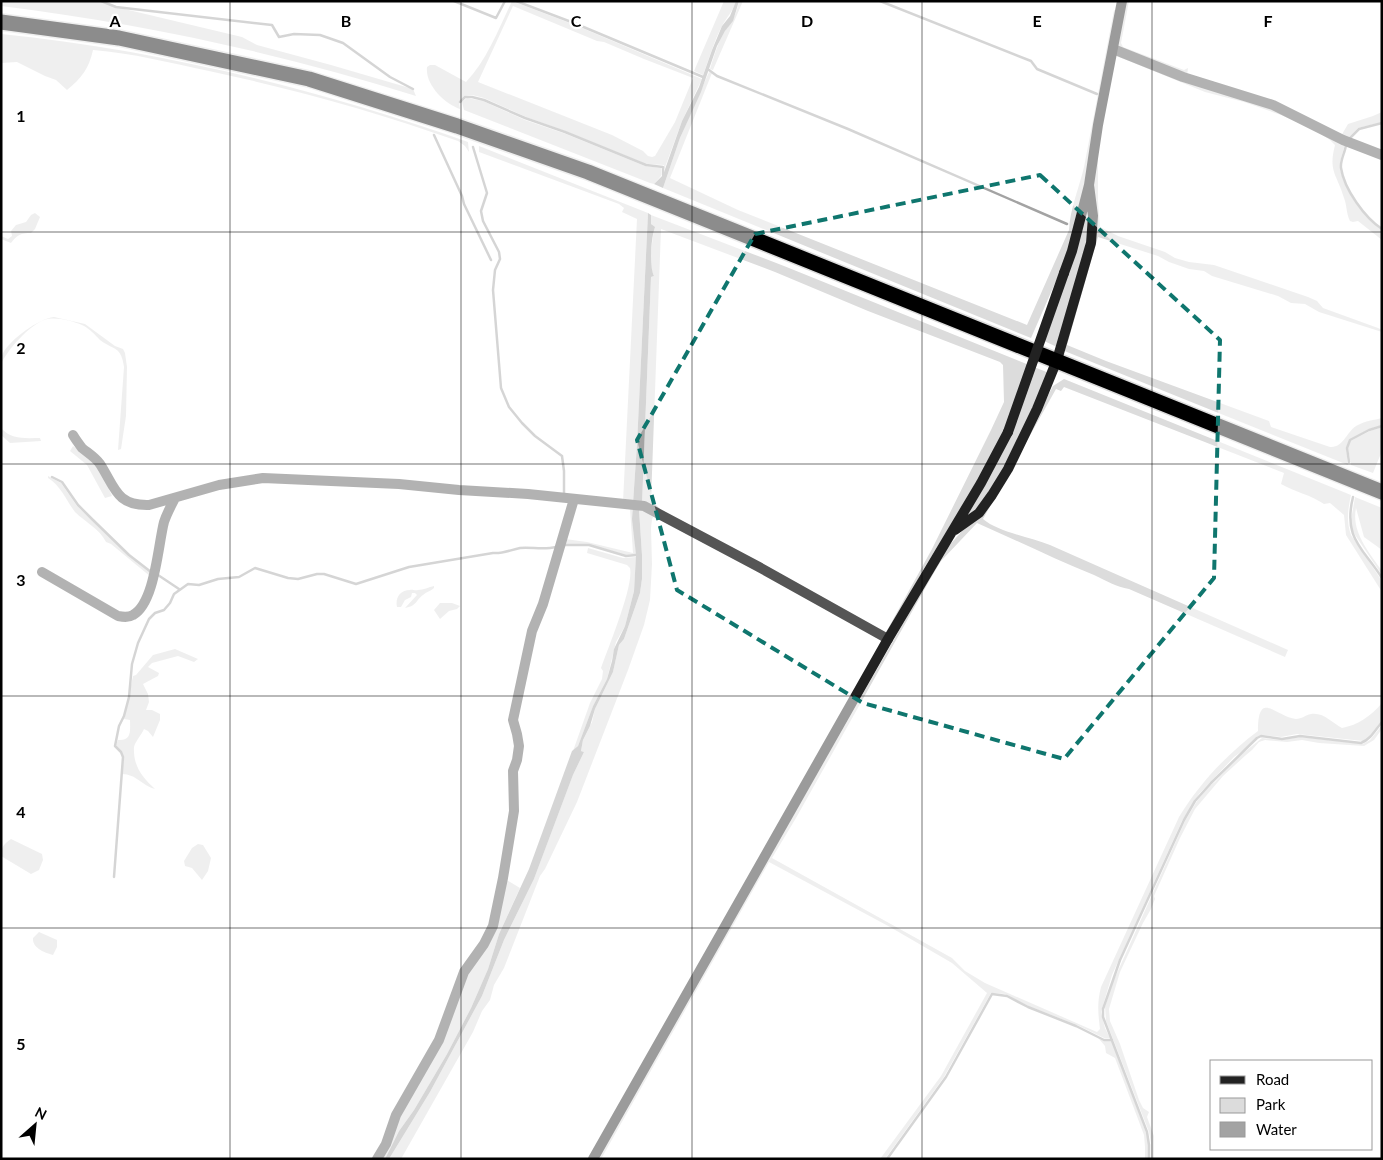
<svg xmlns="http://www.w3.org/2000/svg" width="1383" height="1160" viewBox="0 0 1383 1160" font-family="Lato,sans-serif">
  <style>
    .green { fill: #dcdcdc; fill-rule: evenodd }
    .water { fill: #a3a3a3 }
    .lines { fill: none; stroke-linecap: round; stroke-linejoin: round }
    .stream { stroke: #a3a3a3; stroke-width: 2.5 }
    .highway-casing { stroke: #dbdbdb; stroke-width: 18 }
    .street { stroke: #555; stroke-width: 10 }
    .secondary { stroke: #222; stroke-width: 10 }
    .highway { stroke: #000; stroke-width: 15 }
    .secondary-bridge { stroke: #222; stroke-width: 10 }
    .marked { fill: none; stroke: #0f766e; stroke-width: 4; stroke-dasharray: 10 6; stroke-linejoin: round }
    .grid { fill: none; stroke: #000; stroke-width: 1; stroke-opacity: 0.55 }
    .grid-label { font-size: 16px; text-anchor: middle; font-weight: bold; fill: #000; stroke: #fff; stroke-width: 4.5; stroke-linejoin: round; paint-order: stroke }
  </style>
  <rect width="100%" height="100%" fill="#fff"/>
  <!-- green -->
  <path class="green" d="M1,1H100L116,7L242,37L257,45L331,65L413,89L416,96C280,53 143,24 1,6Z
    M512,1L575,25L702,79L682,121L664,170V165L646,164L565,131L526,117L484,98L472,95L464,96L459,102L460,109C445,104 425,85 427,67L430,65H435L466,82C487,60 499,28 512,1ZM513,6L597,41L604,42L644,59L693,78L675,122L655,156L652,157L648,156L643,151L612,135L478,82Z
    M724,1H736C733,11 727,17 722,26C714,41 709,59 703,75L694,71Z
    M739,1H743L713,70L710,69C714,56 718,42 725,31C733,19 736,16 739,1Z
    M1124,1H1129L1121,43L1123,47L1184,70L1188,68L1187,76L1119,47L1117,43Z
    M1114,10L1118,11L1086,183L1075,219L1073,232L1066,258L1031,338L663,188L680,138L709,72L712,73L670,178L738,210L1027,325L1069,230C1070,209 1079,188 1084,167Z
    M1,34C160,50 317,89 468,142L469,152L465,146L458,141C377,112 293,89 209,71C171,63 132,53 93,50C89,68 82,78 67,90L56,80L45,76L17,62L1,63Z
    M1122,56L1257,101L1345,143C1344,151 1340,158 1340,166C1341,187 1365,219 1382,230V240L1358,221L1353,222L1350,221C1346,213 1347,205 1344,198C1337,174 1328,172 1335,145L1330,140L1315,130L1281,115L1244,102L1205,92L1119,57Z
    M467,98L483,101L525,120L566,134L645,166L661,168V176L654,184L650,183L464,110L462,102Z
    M1382,112V122L1358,128L1347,139L1341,136L1348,124L1373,116Z
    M479,146L648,213L637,444L633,503L623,502L637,219L622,212L624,208L619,204L479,152Z
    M1098,155V201L1100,227L1118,236L1165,252L1175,258L1189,262L1214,265L1308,297L1317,301L1323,308L1378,328L1382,330V332L1319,312L1305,304L1291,303L1278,296L1212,276L1204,271L1189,269L1169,262L1158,256L1098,237L1067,345L1106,361L1269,421L1271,427L1330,447C1344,448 1347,430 1358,425C1365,421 1374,420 1382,418V425L1369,429L1349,440L1346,448L1348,465L1062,350L1081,283L1093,180Z
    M1087,212L1089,213V239L1057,347L1042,340Z
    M35,213L40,217L35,229L31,233C21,233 17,235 11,243L1,239V236L8,239L12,236L11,231L16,225L26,222L31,215Z
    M651,215L784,266L1049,373C1028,420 1005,487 965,520L988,464L923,570L889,633L885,634L932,549L991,430L1004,402L1003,365L1000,362L868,311L775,272L661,229L651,500L663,512L642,504L651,277L654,276C647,265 653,242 654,228L651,224Z
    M54,317L85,324L115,346L123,349L125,353L127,367L126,416L121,449L118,450L124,367C121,346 115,351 100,340C95,335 89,328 82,325C72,321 55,316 44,320C29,326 8,349 1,364C1,360 1,356 3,353C11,339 38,319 54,317Z
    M1064,379L1351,495C1348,509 1346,521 1351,535L1382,581V592L1346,535L1344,515L1330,503L1324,504C1311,495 1295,492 1281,484L1284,473L1064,387L1061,391L1056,389L983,519C998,532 1030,537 1050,545C1129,580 1209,615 1288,650L1285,657L1129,589C1116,587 1107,581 1094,575C1054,559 1016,540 977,523L941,561L932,576L796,818L772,858L952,958L965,971L985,983L1097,1032L1100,1029C1098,1013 1097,1002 1101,987L1179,817C1199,784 1227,754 1258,731C1258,689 1275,716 1296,719C1302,719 1305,715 1311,714C1324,712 1332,723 1342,728C1358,725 1371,716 1382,703V720L1369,737L1363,741L1297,734L1281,737L1262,735L1257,737L1249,746L1234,757L1199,794L1182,821L1112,975L1101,1012L1105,1028L1110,1038H1104L1077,1025L1028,1006L1005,994L991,993L944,1077L885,1159H880L941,1076L987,993L952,963L890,927L769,862L601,1159H596L946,549L964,529L1011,467L1053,386Z
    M1382,427V451L1373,473L1351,465L1348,448L1350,441L1370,431Z
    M1,428C12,440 25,438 40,438L41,441L10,443L1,435Z
    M73,446C95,462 102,472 112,496L105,498L87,465L70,451Z
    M48,476L61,483L77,506L129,555L151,573V577L111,544L106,542C100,529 85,522 75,512C66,500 61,486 48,478Z
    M1355,497L1382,508V550L1364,537L1356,508C1351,532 1369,552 1382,571V575L1353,532L1351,520Z
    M633,508L636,554L626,555L588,544H564L565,539L587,542L633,553L630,509Z
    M639,509L655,514L652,519L651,528L652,564L650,600L644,625L628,670L577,802L545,869L540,876L504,968L494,985L490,1000L482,1011L473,1032L401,1159H389L430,1092L482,996L504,940L534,879L573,775L584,752L581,751L583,740L592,722L595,709L613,672L619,645L624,639L640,593L642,579V555Z
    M588,548L623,558L636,557L634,591L625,626L616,642L607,679L593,706L578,746L573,751L590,703L602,679L603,671L601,668C608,648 634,586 630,568L627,565L587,553Z
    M434,586V588C431,591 426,592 423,595C415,601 417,606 405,608L417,595L415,593H412L411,597L405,600L401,607H397C395,598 400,590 410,590C412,589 415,591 418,590C423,590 429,587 434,586Z
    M440,603H452L460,606L457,609L449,611L440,619L434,610Z
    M175,649L198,659L194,662L178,656L152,663L148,667L159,673L158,676L143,684L148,694L149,702L146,710H152L160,714V720L153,737L148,731L144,729C142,734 135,742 134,747C133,766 142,777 155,789C143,786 136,774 122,774L124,757L116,745L118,740C132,741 130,731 130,720L124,719L133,676L136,675L153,655Z
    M1382,725V729L1374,740L1364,746L1319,743L1302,740L1287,742L1265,740L1259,742L1252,750L1246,755L1223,776L1195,809L1180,838L1154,896L1155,899L1151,909L1143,923L1120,972L1109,1009L1110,1021L1120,1044L1139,1100L1143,1108L1149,1112L1147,1117L1154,1136V1159H1151V1143L1149,1132L1106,1021L1105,1007L1113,982L1185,821L1197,801L1209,786L1215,782L1237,758L1262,738L1281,740L1300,737L1363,744L1370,740Z
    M11,839L42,854L43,860L39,870L31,874L1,856C1,847 4,844 11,839Z
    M198,844L203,845L211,858L208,871L202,880L192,868L185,866L184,861L192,848Z
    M505,879L520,888L499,934L488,969L471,1008L447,1054L414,1110L399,1131L385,1159H380L464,977L485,945Z
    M39,932L57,940V947L53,955C45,953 32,948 33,938Z
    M1099,1039L1104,1041H1112L1146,1133L1149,1145L1148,1159H1145V1147L1144,1135L1115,1058L1106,1053L1105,1046Z"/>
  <!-- water -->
  <path class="water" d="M736,1H739L733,21L725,31L717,46L701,92L680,138L663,188L654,184L663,175L682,121L699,87L712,50L722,26L730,16Z
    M648,213L651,215V224L655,227C651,238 649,266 654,276L651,277L642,504L633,503L637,444Z
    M633,508L639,509L642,555V579L640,593L624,639L619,645L613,672L595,709L590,726L583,740L581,751L584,752L573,775L534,879L504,940L482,996L430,1092L389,1159H385L399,1131L414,1110L447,1054L471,1008L488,969L499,934L529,869L572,751L578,746L593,706L607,679L612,661L614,649L625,626L634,591L636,555L632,519Z"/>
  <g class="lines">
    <!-- stream -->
    <path class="stream" d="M101,1L116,7L272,25L279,37L294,34L320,35L343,43L390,77L413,89
      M454,1L496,18L505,1
      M516,1L574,23L703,77
      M880,1L1031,61L1037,69L1097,94
      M709,70L717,76L848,129L1067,224
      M460,102L465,97H472L484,100L525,118L565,132L646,165L663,167V175
      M434,135L462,196L464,204L491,260
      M1349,139L1359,129L1382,123
      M1346,145C1345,153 1340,160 1341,168C1344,189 1365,218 1382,229
      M473,147L487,193L481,211L483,221L499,252L500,259L495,270L493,290L501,388L509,407L522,423L535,436L562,456L564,471V494
      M1349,462L1347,448L1350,440L1369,430L1382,426
      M52,477L62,482L78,505L93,520L129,555L151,572
      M1353,497C1343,538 1362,547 1382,578
      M565,545H589L626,556L636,555
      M158,575L179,589
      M114,877L123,757L121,752L115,746L119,726L124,716L129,697L132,664L138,643L149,619L155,613L164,610L170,603L174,594L188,584L199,585L218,579L239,577L255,568L288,578L298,579L317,574H324L356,584L409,567L493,553C503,554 510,550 520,548C532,547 544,550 556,547
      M887,1159L946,1077L992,994L1007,996L1028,1007L1076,1026L1104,1040H1112
      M1149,1159V1145L1147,1132L1103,1017V1009L1120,960L1184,820L1195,801L1211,783L1257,738L1261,736L1282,739L1300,736L1361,743C1371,739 1375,730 1382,722"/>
    <!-- highway casing -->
    <g class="highway-casing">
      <path id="highway" d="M1,22L119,38L309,79L457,126L588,172L1382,492"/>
    </g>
    <!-- street -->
    <path class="street" d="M1113,49L1183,77L1273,105L1343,140L1382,155
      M73,435C76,440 79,444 82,448C88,453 95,457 100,464C115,487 116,506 149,505L219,485L263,478L399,484L459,490L528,494L644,506L759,567L888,639
      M42,572L118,616C123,617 128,618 133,615C155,603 158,545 164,522C167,513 171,506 175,498
      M377,1159L386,1144L396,1115L439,1040L464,972L484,944L493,926L503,878L514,811L513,771L517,760L519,746L517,734L513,720L532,631L543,604L574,499"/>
    <!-- secondary -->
    <path class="secondary" d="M1064,273L1072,251L1089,185L1098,125L1122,1
      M955,530L979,513L992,495L1008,469L1037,409L1057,360L1091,243L1093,216L1089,185
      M593,1159L888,639L981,483L1008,432"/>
    <!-- highway -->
    <use href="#highway" class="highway"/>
    <!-- secondary-bridge -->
    <path class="secondary-bridge" d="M1008,432L1064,273"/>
  </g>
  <!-- marked area -->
  <path d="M0 0H1383V1160H0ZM1040,175L1220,340L1214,578L1064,759L863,703L677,590L637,440L755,234Z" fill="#fff" fill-opacity=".55" fill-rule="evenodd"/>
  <path class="marked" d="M1040,175L1220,340L1214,578L1064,759L863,703L677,590L637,440L755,234Z"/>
  <!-- grid -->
  <path class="grid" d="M230,1V1159M461,1V1159M692,1V1159M922,1V1159M1152,1V1159M1,232H1382M1,464H1382M1,696H1382M1,928H1382"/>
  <g class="grid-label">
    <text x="115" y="27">A</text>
    <text x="346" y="27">B</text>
    <text x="576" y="27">C</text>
    <text x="807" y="27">D</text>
    <text x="1037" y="27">E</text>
    <text x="1268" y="27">F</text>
    <text x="21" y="122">1</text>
    <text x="21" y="354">2</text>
    <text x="21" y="586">3</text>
    <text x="21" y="818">4</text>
    <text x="21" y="1050">5</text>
  </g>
  <!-- border -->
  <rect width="1383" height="1160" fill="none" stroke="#000000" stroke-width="5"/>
  <!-- legend -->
  <rect x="1210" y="1060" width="162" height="90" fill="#ffffff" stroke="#999999"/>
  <rect x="1220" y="1076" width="25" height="8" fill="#222222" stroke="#999999"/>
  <text x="1256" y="1085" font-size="15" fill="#000000">Road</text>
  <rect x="1220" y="1098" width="25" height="15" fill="#dcdcdc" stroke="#999999"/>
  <text x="1256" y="1110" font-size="15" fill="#000000">Park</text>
  <rect x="1220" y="1122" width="25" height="15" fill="#a3a3a3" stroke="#999999"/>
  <text x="1256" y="1135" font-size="15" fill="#000000">Water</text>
  <!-- north arrow -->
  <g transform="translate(35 1125) rotate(27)" stroke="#ffffff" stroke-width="4" paint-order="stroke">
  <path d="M0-4L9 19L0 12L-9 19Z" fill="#000000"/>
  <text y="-8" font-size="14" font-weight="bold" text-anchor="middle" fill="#000000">N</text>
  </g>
</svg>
